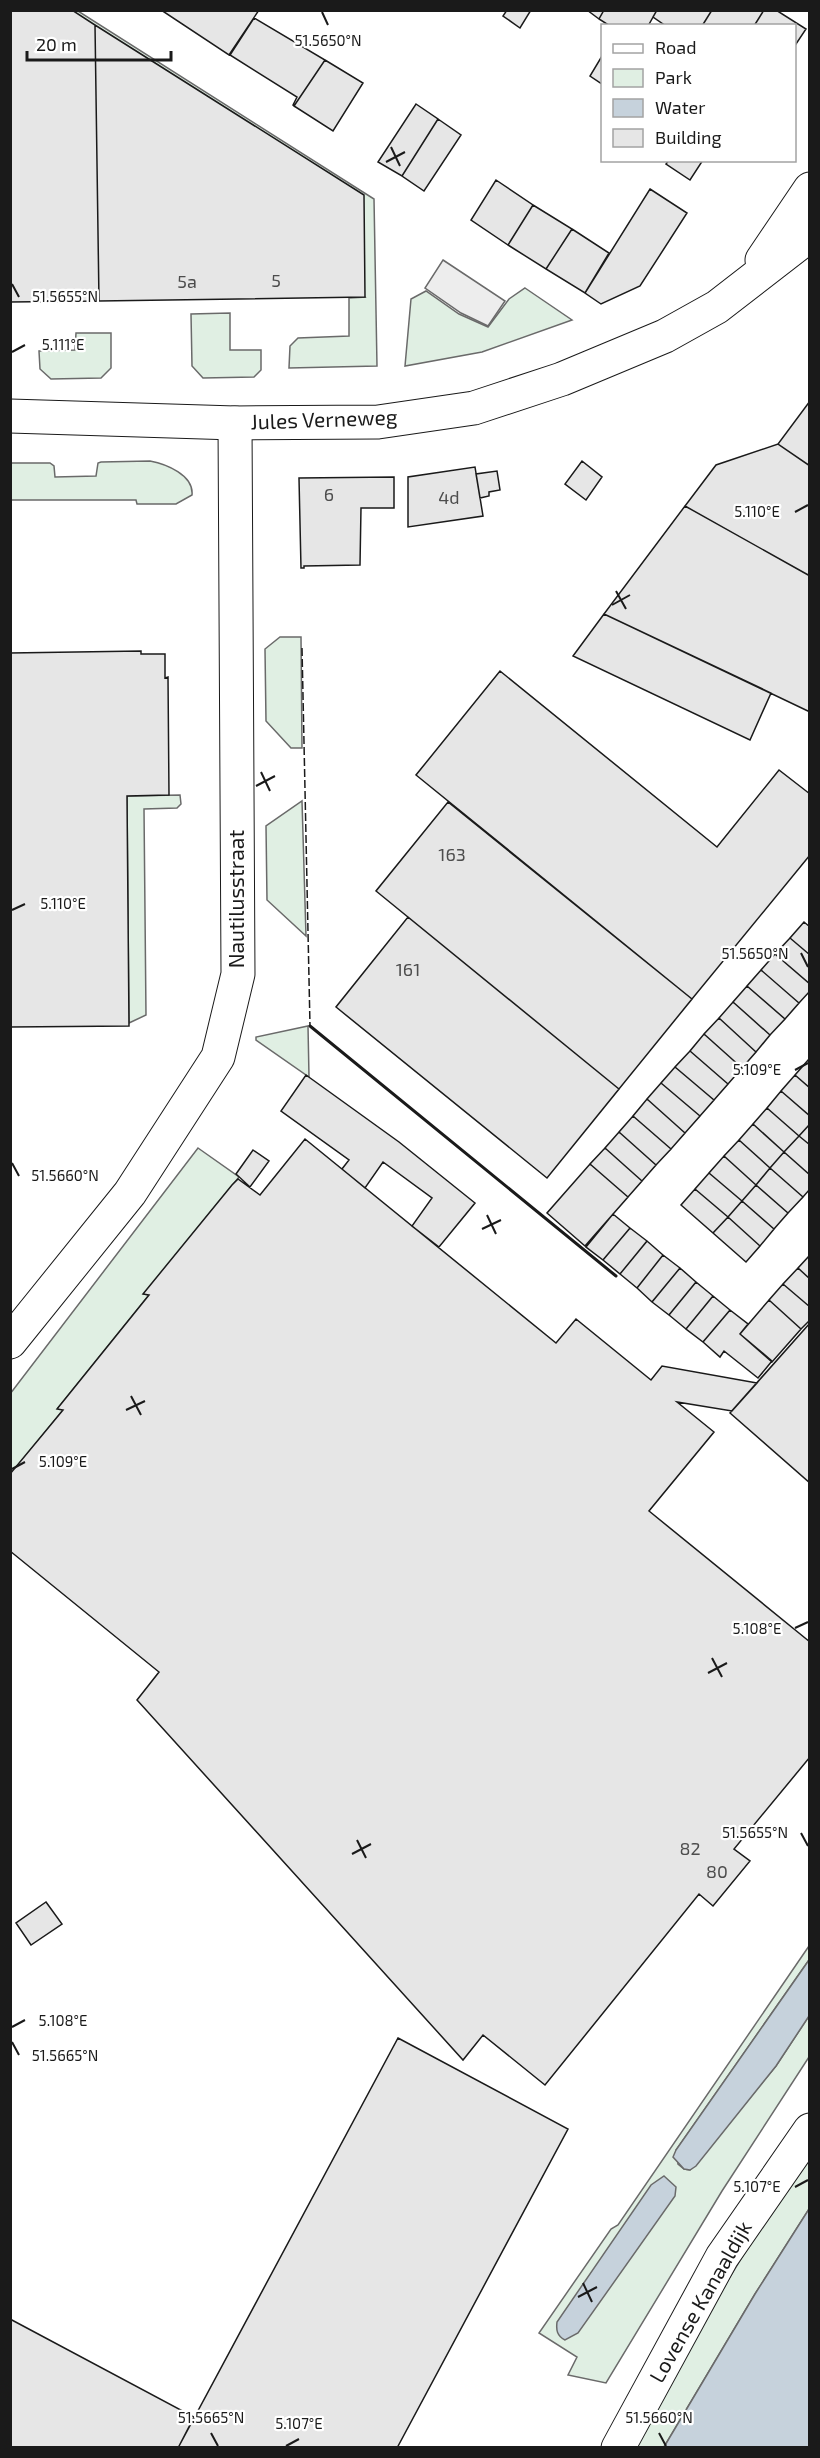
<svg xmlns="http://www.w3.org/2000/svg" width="820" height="2458" viewBox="0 0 820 2458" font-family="'Exo 2',sans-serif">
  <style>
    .green { fill: #e0efe3; stroke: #6a6a6a; stroke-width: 1.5 }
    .parking { fill: #ededed; stroke: #6a6a6a; stroke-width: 1.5 }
    .water { fill: #c6d2dc; stroke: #6a6a6a; stroke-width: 1.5 }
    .building { fill: #e6e6e6; stroke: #1a1a1a; stroke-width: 1.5 }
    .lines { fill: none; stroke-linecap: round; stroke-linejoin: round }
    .street-casing { stroke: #1a1a1a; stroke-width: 35 }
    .secondary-casing { stroke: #1a1a1a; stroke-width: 35 }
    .street { stroke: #fff; stroke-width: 33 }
    .secondary { stroke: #fff; stroke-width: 33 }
    .fence { stroke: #1a1a1a; stroke-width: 1.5; stroke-dasharray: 8 3; stroke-linecap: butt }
    .wall { stroke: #1a1a1a; stroke-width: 3 }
    .ticks { fill: none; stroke: #1a1a1a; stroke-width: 2 }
    .labels { text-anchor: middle; stroke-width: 4.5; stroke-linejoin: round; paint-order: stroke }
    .number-label { font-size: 18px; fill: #4d4d4d }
    .street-label { font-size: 21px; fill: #1a1a1a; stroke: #fff }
    .ticks-label { font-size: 15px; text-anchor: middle; fill: #1a1a1a; stroke: #fff; stroke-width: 4.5; stroke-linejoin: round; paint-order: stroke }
  </style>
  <rect width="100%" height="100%" fill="#fff"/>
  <!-- green -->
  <path class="green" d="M72,11H78L374,199L377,366L289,368L290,346L298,338L349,336V298L365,297Z
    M525,288L572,320L482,352L405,366L411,299L426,291L459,314L488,327L509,299Z
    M230,313V350H261V370L254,377L203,378L192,366L191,314Z
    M76,333H111V368L101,378L51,379L40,369L39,351L75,350Z
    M150,461C166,464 194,475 192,495L176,504H137L136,500H11V463H50L54,466L55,477L96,476L98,463L101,462Z
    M280,637H301L302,748H291L266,721L265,649Z
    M180,795L181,804L177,808L144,809L146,1015L129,1023L127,796Z
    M302,801L306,936L267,900L266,826Z
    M308,1026L309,1077L256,1040V1037Z
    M198,1148L239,1177L144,1294L149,1295L58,1408L63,1410L11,1474L10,1394Z
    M809,1946V1960L676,2150L678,2164L684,2169L690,2170L776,2066L809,2016V2057L722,2191L606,2383L568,2375L577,2357L539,2333L611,2229L618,2225Z
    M809,2147V2209L755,2294L664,2447L626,2448Z"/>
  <!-- parking -->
  <path class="parking" d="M443,260L505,301L488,326L461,313L425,288Z"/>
  <!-- water -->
  <path class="water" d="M809,1960V2016L776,2066L696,2166L690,2170L684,2169L673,2157L676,2150Z
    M664,2176L676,2187L675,2196L578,2333L565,2340C557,2336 556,2330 557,2322L651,2185Z
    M809,2209V2447H664L755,2294Z"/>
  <!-- building -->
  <path class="building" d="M10,10H72L95,25L99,301L10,302Z
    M161,10H259L229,55Z
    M507,10H531L520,28L503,16Z
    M587,10H604L599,19Z
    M604,10H657L648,26H610L599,19Z
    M657,10H712L702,26H666L653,17Z
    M712,10H764L754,26H702Z
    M764,10H776L806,29L794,47V26H754Z
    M254,18L325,60L294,106L293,105L297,97L230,55Z
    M95,25L364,195L365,297L99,301Z
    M602,56V84L590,76Z
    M325,60L363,83L333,131L294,106Z
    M416,104L438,119L402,176L378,162Z
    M438,119L461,135L424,191L402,176Z
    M669,160H703L690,180L666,164Z
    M496,180L533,205L508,245L471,220Z
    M650,189L687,213L640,286L601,304L585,293Z
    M533,205L572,229L546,269L508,245Z
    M572,229L609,253L585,293L546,269Z
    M810,401V466L778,444Z
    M778,444L810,466V576L685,506L716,465Z
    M582,461L602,477L586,500L565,484Z
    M475,467L483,516L408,527V477Z
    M497,471L500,490L489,492V496L480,498L476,474Z
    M394,477V508H361L360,565L304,566V568H301L299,478Z
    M685,506L810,576V712L604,614Z
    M604,614L771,693L750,740L573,656Z
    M141,651V654H165V678L168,677L169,795L127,796L129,1026L10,1027V653Z
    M500,671L717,847L779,770L810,794V855L692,999L416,775Z
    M448,802L692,999L619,1089L376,891Z
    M408,917L619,1089L547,1178L336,1007Z
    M804,922L810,927V955L790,938Z
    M790,938L810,955V984L775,954Z
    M775,954L810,984V991L799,1003L761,970Z
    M761,970L799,1003L785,1019L747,986Z
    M747,986L785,1019L770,1035L733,1002Z
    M733,1002L770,1035L756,1052L719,1018Z
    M719,1018L756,1052L742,1068L704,1034Z
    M704,1034L742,1068L728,1084L690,1051Z
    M690,1051L728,1084L714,1100L675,1067Z
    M809,1059H810V1088L795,1075Z
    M675,1067L714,1100L700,1116L661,1083Z
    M306,1075L399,1142L475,1203L439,1247L412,1226L432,1198L383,1162L365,1188L342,1169L349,1160L281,1111Z
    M795,1075L810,1088V1116L781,1091Z
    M661,1083L700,1116L685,1133L647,1099Z
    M781,1091L810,1116V1124L799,1136L767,1108Z
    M647,1099L685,1133L671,1149L633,1116Z
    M767,1108L799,1136L784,1152L753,1124Z
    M633,1116L671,1149L656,1165L619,1132Z
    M753,1124L784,1152L770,1168L739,1140Z
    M810,1124V1145L799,1136Z
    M619,1132L656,1165L642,1181L605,1148Z
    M799,1136L810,1145V1175L784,1152Z
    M305,1139L556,1343L576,1319L651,1380L662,1366L757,1383L732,1411L677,1402L714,1432L649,1511L810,1642V1757L734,1849L750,1861L713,1906L699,1894L545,2085L483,2035L463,2060L137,1700L159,1672L10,1551V1474L63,1410L57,1409L149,1295L143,1294L232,1185L238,1179L260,1195Z
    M739,1140L770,1168L756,1185L724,1156Z
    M605,1148L642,1181L628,1197L590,1164Z
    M253,1150L269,1161L250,1187L236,1174Z
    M784,1152L810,1175V1189L803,1197L770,1168Z
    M724,1156L756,1185L742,1201L709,1173Z
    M590,1164L628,1197L585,1246L547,1213Z
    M770,1168L803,1197L788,1213L756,1185Z
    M709,1173L742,1201L728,1217L695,1189Z
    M756,1185L788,1213L774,1229L742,1201Z
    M695,1189L728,1217L713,1233L681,1205Z
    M742,1201L774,1229L760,1246L728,1217Z
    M613,1214L630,1228L603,1260L586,1247Z
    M728,1217L760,1246L746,1262L713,1233Z
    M630,1228L647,1241L620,1274L603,1260Z
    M647,1241L663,1255L637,1288L620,1274Z
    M663,1255L680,1268L652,1302L637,1288Z
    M810,1255V1279L798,1268Z
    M680,1268L696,1282L669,1315L652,1302Z
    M798,1268L810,1279V1307L783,1284Z
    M696,1282L713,1296L686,1329L669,1315Z
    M783,1284L810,1307V1320L801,1329L769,1300Z
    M713,1296L730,1310L703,1342L686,1329Z
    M769,1300L801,1329L772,1362L740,1334Z
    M730,1310L748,1324L740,1334L772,1361L758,1378L724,1351L720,1357L703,1342Z
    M810,1323V1483L730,1413Z
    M46,1902L62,1924L31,1945L16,1923Z
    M398,2038L568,2129L397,2448H178Z
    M10,2319L194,2417L178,2448H10Z"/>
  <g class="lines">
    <!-- street casing -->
    <g class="street-casing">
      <path id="street" d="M10,1342L130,1193L218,1057L238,974L235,423
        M618,2448L722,2257L810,2130"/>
    </g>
    <!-- secondary casing -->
    <g class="secondary-casing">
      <path id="secondary" d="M762,260L810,189
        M10,416L235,423L378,422L474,408L562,379L665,336L717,307L810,235"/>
    </g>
    <!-- street -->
    <use href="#street" class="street"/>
    <!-- secondary -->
    <use href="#secondary" class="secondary"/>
    <!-- fence -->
    <path class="fence" d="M302,648L310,1026"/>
    <!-- wall -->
    <path class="wall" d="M310,1026L616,1276"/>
  </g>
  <!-- ticks -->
  <path class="ticks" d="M322,12L328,25M391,147L400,166M386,162L405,152M12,284L19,297M12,352L25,345M795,512L808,505M616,591L626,609M612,605L630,595M261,772L270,791M256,786L275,776M12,910L25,904M801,953L808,967M795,1070L808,1063M12,1163L19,1176M487,1215L496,1234M482,1229L501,1220M131,1396L141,1415M126,1410L145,1401M12,1469L25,1462M795,1628L808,1622M712,1658L722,1677M708,1673L727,1663M801,1833L808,1846M357,1840L366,1858M352,1854L371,1844M12,2027L25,2020M12,2042L19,2055M795,2187L808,2180M583,2283L592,2302M578,2297L597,2287M211,2433L218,2446M659,2433L666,2446M286,2446L299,2439"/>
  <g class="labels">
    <!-- number labels -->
    <g class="number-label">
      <text x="276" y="287">5</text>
      <text x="187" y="288">5a</text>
      <text x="329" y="501">6</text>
      <text x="449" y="504">4d</text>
      <text x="452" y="861">163</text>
      <text x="408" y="976">161</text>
      <text x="690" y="1855">82</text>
      <text x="717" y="1878">80</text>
    </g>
    <!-- street labels -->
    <g class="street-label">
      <text transform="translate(324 420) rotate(-2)" y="7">Jules Verneweg</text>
      <text transform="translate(237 899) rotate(-90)" y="7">Nautilusstraat</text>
      <text transform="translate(701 2302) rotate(-60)" y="7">Lovense Kanaaldijk</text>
    </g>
  </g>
  <g class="ticks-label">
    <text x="328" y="46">51.5650°N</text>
    <text x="65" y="302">51.5655°N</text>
    <text x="63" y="350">5.111°E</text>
    <text x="757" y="517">5.110°E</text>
    <text x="63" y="909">5.110°E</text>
    <text x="755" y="959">51.5650°N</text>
    <text x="757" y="1075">5.109°E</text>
    <text x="65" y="1181">51.5660°N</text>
    <text x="63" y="1467">5.109°E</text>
    <text x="757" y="1634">5.108°E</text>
    <text x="755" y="1838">51.5655°N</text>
    <text x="63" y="2026">5.108°E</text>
    <text x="65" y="2061">51.5665°N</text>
    <text x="757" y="2192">5.107°E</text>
    <text x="211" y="2423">51.5665°N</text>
    <text x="659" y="2423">51.5660°N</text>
    <text x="299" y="2429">5.107°E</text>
  </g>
  <!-- border -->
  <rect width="820" height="2458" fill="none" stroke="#1a1a1a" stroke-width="24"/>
  <!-- legend -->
  <rect x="601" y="24" width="195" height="138" fill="#ffffff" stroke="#a3a3a3" stroke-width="1.5"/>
  <rect x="613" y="44" width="30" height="9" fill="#ffffff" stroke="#a3a3a3" stroke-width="1.5"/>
  <text x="655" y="54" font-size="18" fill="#1a1a1a">Road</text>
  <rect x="613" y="69" width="30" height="18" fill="#e0efe3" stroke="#a3a3a3" stroke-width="1.5"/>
  <text x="655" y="84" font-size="18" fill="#1a1a1a">Park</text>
  <rect x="613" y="99" width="30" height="18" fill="#c6d2dc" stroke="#a3a3a3" stroke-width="1.5"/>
  <text x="655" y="114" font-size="18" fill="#1a1a1a">Water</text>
  <rect x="613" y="129" width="30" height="18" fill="#e6e6e6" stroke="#a3a3a3" stroke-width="1.5"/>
  <text x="655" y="144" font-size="18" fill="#1a1a1a">Building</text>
  <!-- scale -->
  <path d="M27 51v9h144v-9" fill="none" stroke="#1a1a1a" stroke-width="3"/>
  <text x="36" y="51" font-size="18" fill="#1a1a1a" stroke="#ffffff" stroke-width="4.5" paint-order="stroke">20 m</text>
</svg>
